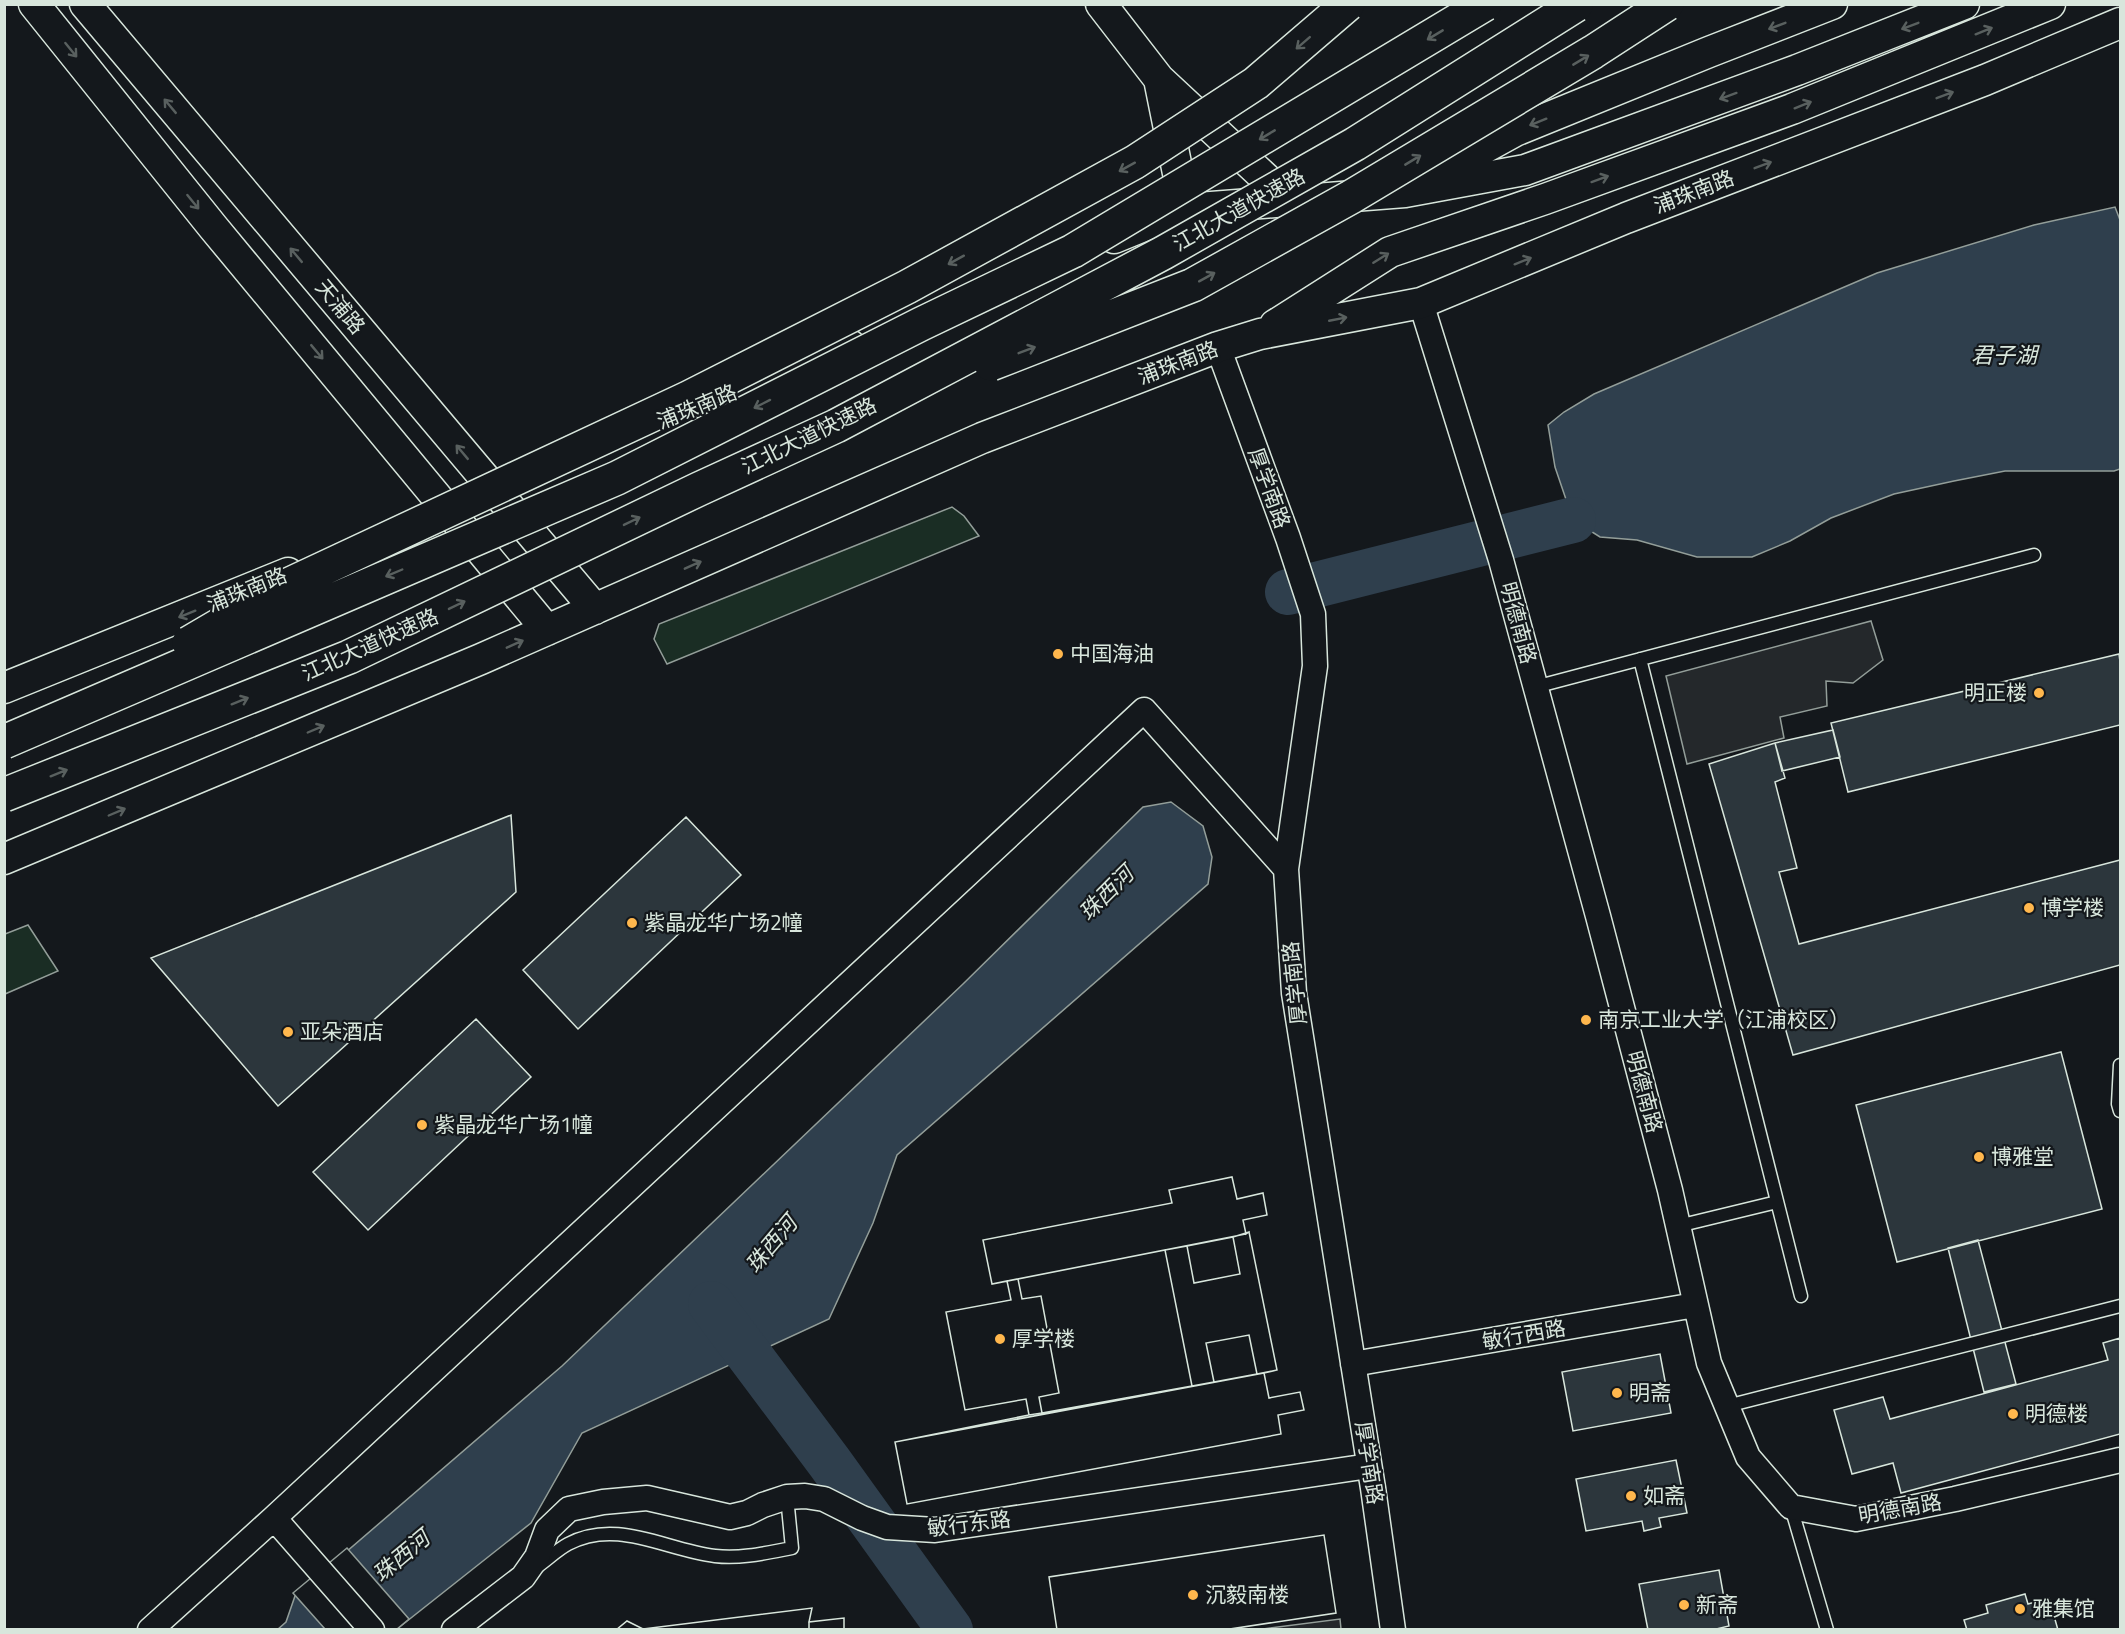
<svg xmlns="http://www.w3.org/2000/svg" width="2125" height="1634" viewBox="0 0 2125 1634" font-family="'Titillium Web','Noto Sans SC',sans-serif">
  <style>
    .green { fill: #1a2d24; stroke: #939e99; stroke-width: 1.5 }
    .parking { fill: #24282b; stroke: #939e99; stroke-width: 1.5 }
    .water { fill: #2f3f4d; stroke: #939e99; stroke-width: 1.5 }
    .pier { fill: #14181c; stroke: #939e99; stroke-width: 1.5 }
    .lines { fill: none; stroke-linecap: round; stroke-linejoin: round }
    .river { stroke: #2f3f4d; stroke-width: 46 }
    .building { fill: #2c363c; stroke: #d8e6dc; stroke-width: 1.5; fill-rule: evenodd }
    .service-casing { stroke: #d8e6dc; stroke-width: 15 }
    .minor-casing { stroke: #d8e6dc; stroke-width: 27 }
    .tertiary-casing { stroke: #d8e6dc; stroke-width: 33 }
    .service { stroke: #14181c; stroke-width: 12 }
    .minor { stroke: #14181c; stroke-width: 24 }
    .tertiary { stroke: #14181c; stroke-width: 30 }
    .trunk-bridge-casing { stroke: #d8e6dc; stroke-width: 36; stroke-linecap: butt }
    .trunk-bridge { stroke: #14181c; stroke-width: 33 }
    .oneway { stroke: #59605f }
    .poi-dot { fill: #ffb74d; stroke: #14181c; stroke-width: 2 }
    .labels { text-anchor: middle; stroke-width: 4.5; stroke-linejoin: round; paint-order: stroke }
    .street-label { font-size: 21px; fill: #d8e6dc; stroke: #14181c }
    .poi-label { font-size: 21px; fill: #d8e6dc; stroke: #14181c; text-anchor: start }
    .water-label { font-size: 22px; font-style: italic; fill: #d8e6dc; stroke: #14181c }
  </style>
  <rect width="100%" height="100%" fill="#14181c"/>
  <!-- green -->
  <path class="green" d="M952,507L964,516L979,536L667,664L654,639L659,624Z
    M28,925L58,971L5,994V934Z"/>
  <!-- parking -->
  <path class="parking" d="M1871,621L1883,660L1853,683L1826,681L1827,706L1780,717L1784,738L1687,764L1666,676Z
    M1340,1619L1341,1629H1263Z"/>
  <!-- water -->
  <path class="water" d="M2115,207L2120,220V469L2114,471H2005L1954,481L1894,494L1831,518L1790,541L1752,557H1697L1637,540L1600,537L1573,520L1555,467L1548,425L1564,412L1594,394L1877,273L2034,225Z
    M1171,802L1203,826L1212,857L1208,884L897,1155L873,1223L829,1319L582,1433L531,1523L397,1629L277,1630L286,1622L295,1596L562,1366L963,984L1143,807Z"/>
  <!-- pier -->
  <path class="pier" d="M347,1548L409,1619L397,1629H325L293,1593Z"/>
  <g class="lines">
    <!-- river -->
    <path class="river" d="M1288,592L1573,520
      M711,1304L830,1463L950,1630"/>
  </g>
  <!-- building -->
  <path class="building" d="M2119,654L2120,662V725L1848,792L1831,723Z
    M1833,730L1840,757L1782,771L1775,743Z
    M1775,743L1785,778L1775,782L1797,868L1779,872L1799,944L2120,860V965L1793,1055L1709,764Z
    M511,815L516,892L278,1106L151,958Z
    M686,817L741,875L578,1029L523,970Z
    M476,1019L531,1077L368,1230L313,1172Z
    M2061,1052L2102,1209L1897,1262L1856,1105Z
    M1232,1177L1237,1199L1263,1193L1267,1215L1243,1220L1246,1234L1249,1232L1277,1370L1264,1373L1269,1398L1300,1392L1304,1410L1278,1415L1281,1434L907,1504L895,1442L1029,1415L1026,1399L965,1410L946,1312L1011,1300L1007,1281L992,1284L983,1240L1172,1203L1169,1190ZM1233,1237L1240,1274L1194,1283L1187,1246ZM1165,1250L1192,1386L1042,1413L1039,1397L1059,1393L1041,1296L1022,1299L1018,1279ZM1249,1335L1257,1374L1214,1382L1206,1343Z
    M1232,1177L1237,1199L1263,1193L1267,1215L1243,1220L1246,1234L992,1284L983,1240L1172,1203L1169,1190Z
    M1249,1232L1277,1370L1257,1374L1249,1335L1206,1343L1214,1382L1192,1386L1165,1250L1187,1246L1194,1283L1240,1274L1233,1237Z
    M1978,1240L2016,1384L1984,1392L1948,1248Z
    M1018,1279L1022,1299L1041,1296L1059,1393L1039,1397L1042,1413L1029,1415L1026,1399L965,1410L946,1312L1011,1300L1007,1281Z
    M2120,1338V1434L1901,1493L1893,1463L1852,1474L1834,1410L1883,1397L1890,1419L2108,1360L2103,1343Z
    M1660,1354L1671,1413L1573,1431L1562,1372Z
    M1264,1373L1269,1398L1300,1392L1304,1410L1278,1415L1281,1434L907,1504L895,1442Z
    M1676,1460L1687,1513L1659,1518L1661,1527L1644,1531L1642,1521L1586,1531L1576,1479Z
    M1324,1535L1336,1613L1223,1630H1057L1049,1577Z
    M1324,1535L1336,1613L1223,1630H1057L1049,1577Z
    M1719,1570L1729,1626L1712,1630H1648L1639,1584Z
    M2025,1594L2028,1604L2049,1598L2058,1630H1967L1964,1620L1988,1613L1986,1605Z
    M812,1608L809,1622L844,1618V1630H616L627,1621L643,1629Z
    M812,1608L809,1622V1630H616L627,1621L643,1629Z
    M844,1618V1630H809V1622Z"/>
  <g class="lines">
    <!-- service casing -->
    <g class="service-casing">
      <path id="service" d="M1640,659L1801,1296
        M1535,687L2034,555
        M2120,1065L2118,1104L2120,1111
        M1678,1226L1777,1202
        M1727,1406L2120,1306
        M1791,1507L1827,1630
        M538,1566C548,1559 557,1550 568,1544C617,1518 665,1550 715,1556C741,1559 766,1553 792,1548L787,1497"/>
    </g>
    <!-- minor casing -->
    <g class="minor-casing">
      <path id="minor" d="M1421,303L1501,560L1598,916L1670,1190L1709,1363L1748,1457L1791,1507L1856,1519L1955,1499L2120,1460
        M1218,347L1288,538L1313,614L1315,666L1286,869L1294,993L1373,1488L1393,1630
        M1353,1364L1695,1305
        M274,1518L372,1630
        M150,1630L274,1518L1144,710L1286,869
        M454,1630L523,1577L537,1557L547,1530L569,1509L603,1502L647,1498L730,1517L747,1513L763,1505L787,1497L805,1496L824,1499L862,1518L887,1527L935,1530L1369,1466"/>
    </g>
    <!-- tertiary casing -->
    <g class="tertiary-casing">
      <path id="tertiary" d="M34,4L213,227L547,630
        M85,4L595,609
        M1101,4L1159,79L1290,201
        M1159,79L1185,208
        M1426,180L1515,131L1709,52L1832,4
        M1114,238L1185,209L1405,192L1525,170L1797,70L1964,4
        M1275,325L1390,252L1545,199L1792,109L2050,4
        M705,404L850,345
        M4,688L288,573
        M4,859L481,659L982,438L1218,347L1260,334L1421,303L1626,218L1985,80L2120,23"/>
    </g>
    <!-- service -->
    <use href="#service" class="service"/>
    <!-- minor -->
    <use href="#minor" class="minor"/>
    <!-- tertiary -->
    <use href="#tertiary" class="tertiary"/>
    <!-- trunk-bridge casing -->
    <g class="trunk-bridge-casing">
      <path id="trunk-bridge" d="M991,364L1193,285L1351,197L1593,52L1667,4
        M189,643L288,585L688,398L907,287L1135,162L1256,83L1348,4
        M4,742L617,478L921,324L1073,251L1485,4
        M4,795L349,657L699,489L836,426L1163,253L1355,144L1576,5"/>
    </g>
    <!-- trunk-bridge -->
    <use href="#trunk-bridge" class="trunk-bridge"/>
  </g>
  <!-- one-way arrows -->
  <defs><path id="oneway-shaft" d="M-6 0H5M1.5-3L5.5 0L1.5 3" fill="none" stroke-width="1.6" stroke-linecap="round" stroke-linejoin="round" transform="scale(1.5)"/></defs>
  <g class="oneway">
    <use href="#oneway-shaft" transform="translate(1777 26) rotate(159)"/>
    <use href="#oneway-shaft" transform="translate(1910 26) rotate(159)"/>
    <use href="#oneway-shaft" transform="translate(1984 31) rotate(-22)"/>
    <use href="#oneway-shaft" transform="translate(1435 35) rotate(149)"/>
    <use href="#oneway-shaft" transform="translate(1303 43) rotate(139)"/>
    <use href="#oneway-shaft" transform="translate(71 50) rotate(51)"/>
    <use href="#oneway-shaft" transform="translate(1581 60) rotate(-31)"/>
    <use href="#oneway-shaft" transform="translate(1945 95) rotate(-21)"/>
    <use href="#oneway-shaft" transform="translate(1728 96) rotate(160)"/>
    <use href="#oneway-shaft" transform="translate(1803 105) rotate(-22)"/>
    <use href="#oneway-shaft" transform="translate(170 106) rotate(-130)"/>
    <use href="#oneway-shaft" transform="translate(1538 122) rotate(158)"/>
    <use href="#oneway-shaft" transform="translate(1267 135) rotate(149)"/>
    <use href="#oneway-shaft" transform="translate(1413 160) rotate(-31)"/>
    <use href="#oneway-shaft" transform="translate(1763 165) rotate(-21)"/>
    <use href="#oneway-shaft" transform="translate(1127 167) rotate(151)"/>
    <use href="#oneway-shaft" transform="translate(1600 179) rotate(-20)"/>
    <use href="#oneway-shaft" transform="translate(193 202) rotate(51)"/>
    <use href="#oneway-shaft" transform="translate(296 255) rotate(-130)"/>
    <use href="#oneway-shaft" transform="translate(1381 258) rotate(-32)"/>
    <use href="#oneway-shaft" transform="translate(956 260) rotate(151)"/>
    <use href="#oneway-shaft" transform="translate(1523 261) rotate(-22)"/>
    <use href="#oneway-shaft" transform="translate(1207 277) rotate(-29)"/>
    <use href="#oneway-shaft" transform="translate(1338 319) rotate(-11)"/>
    <use href="#oneway-shaft" transform="translate(1027 350) rotate(-21)"/>
    <use href="#oneway-shaft" transform="translate(317 352) rotate(50)"/>
    <use href="#oneway-shaft" transform="translate(762 404) rotate(153)"/>
    <use href="#oneway-shaft" transform="translate(462 452) rotate(-130)"/>
    <use href="#oneway-shaft" transform="translate(632 521) rotate(-26)"/>
    <use href="#oneway-shaft" transform="translate(693 565) rotate(-24)"/>
    <use href="#oneway-shaft" transform="translate(394 573) rotate(157)"/>
    <use href="#oneway-shaft" transform="translate(457 605) rotate(-26)"/>
    <use href="#oneway-shaft" transform="translate(187 614) rotate(158)"/>
    <use href="#oneway-shaft" transform="translate(515 644) rotate(-24)"/>
    <use href="#oneway-shaft" transform="translate(240 701) rotate(-22)"/>
    <use href="#oneway-shaft" transform="translate(316 729) rotate(-23)"/>
    <use href="#oneway-shaft" transform="translate(59 773) rotate(-22)"/>
    <use href="#oneway-shaft" transform="translate(117 812) rotate(-23)"/>
  </g>
  <!-- markers -->
  <g class="poi-dot">
    <circle cx="1058" cy="654" r="6"/>
    <circle cx="2039" cy="693" r="6"/>
    <circle cx="2029" cy="908" r="6"/>
    <circle cx="632" cy="923" r="6"/>
    <circle cx="1586" cy="1020" r="6"/>
    <circle cx="288" cy="1032" r="6"/>
    <circle cx="422" cy="1125" r="6"/>
    <circle cx="1979" cy="1157" r="6"/>
    <circle cx="1000" cy="1339" r="6"/>
    <circle cx="1617" cy="1393" r="6"/>
    <circle cx="2013" cy="1414" r="6"/>
    <circle cx="1631" cy="1496" r="6"/>
    <circle cx="1193" cy="1595" r="6"/>
    <circle cx="1684" cy="1605" r="6"/>
    <circle cx="2020" cy="1609" r="6"/>
  </g>
  <g class="labels">
    <!-- street labels -->
    <g class="street-label">
      <text transform="translate(1694 192) rotate(-21)" y="7">浦珠南路</text>
      <text transform="translate(1239 210) rotate(-29)" y="7">江北大道快速路</text>
      <text transform="translate(340 307) rotate(50)" y="7">天浦路</text>
      <text transform="translate(1178 363) rotate(-21)" y="7">浦珠南路</text>
      <text transform="translate(697 407) rotate(-22)" y="7">浦珠南路</text>
      <text transform="translate(809 436) rotate(-26)" y="7">江北大道快速路</text>
      <text transform="translate(1269 488) rotate(70)" y="7">厚学南路</text>
      <text transform="translate(247 590) rotate(-22)" y="7">浦珠南路</text>
      <text transform="translate(1518 623) rotate(75)" y="7">明德南路</text>
      <text transform="translate(370 645) rotate(-24)" y="7">江北大道快速路</text>
      <text transform="translate(1295 983) rotate(-96)" y="7">厚学南路</text>
      <text transform="translate(1644 1092) rotate(75)" y="7">明德南路</text>
      <text transform="translate(1524 1335) rotate(-10)" y="7">敏行西路</text>
      <text transform="translate(1369 1463) rotate(81)" y="7">厚学南路</text>
      <text transform="translate(1900 1509) rotate(-10)" y="7">明德南路</text>
      <text transform="translate(969 1524) rotate(-7)" y="7">敏行东路</text>
    </g>
    <!-- poi labels -->
    <g class="poi-label">
      <text x="1070" y="661">中国海油</text>
      <text x="2027" y="700" text-anchor="end">明正楼</text>
      <text x="2041" y="915">博学楼</text>
      <text x="644" y="930">紫晶龙华广场2幢</text>
      <text x="1598" y="1027">南京工业大学（江浦校区）</text>
      <text x="300" y="1039">亚朵酒店</text>
      <text x="434" y="1132">紫晶龙华广场1幢</text>
      <text x="1991" y="1164">博雅堂</text>
      <text x="1012" y="1346">厚学楼</text>
      <text x="1629" y="1400">明斋</text>
      <text x="2025" y="1421">明德楼</text>
      <text x="1643" y="1503">如斋</text>
      <text x="1205" y="1602">沉毅南楼</text>
      <text x="1696" y="1612">新斋</text>
      <text x="2032" y="1616">雅集馆</text>
    </g>
    <!-- water labels -->
    <g class="water-label">
      <text x="2004" y="363">君子湖</text>
      <text transform="translate(1106 893) rotate(-45)" y="8">珠西河</text>
      <text transform="translate(771 1244) rotate(-50)" y="8">珠西河</text>
      <text transform="translate(401 1556) rotate(-40)" y="8">珠西河</text>
    </g>
  </g>
  <!-- border -->
  <rect width="2125" height="1634" fill="none" stroke="#d8e6dc" stroke-width="12"/>
</svg>
